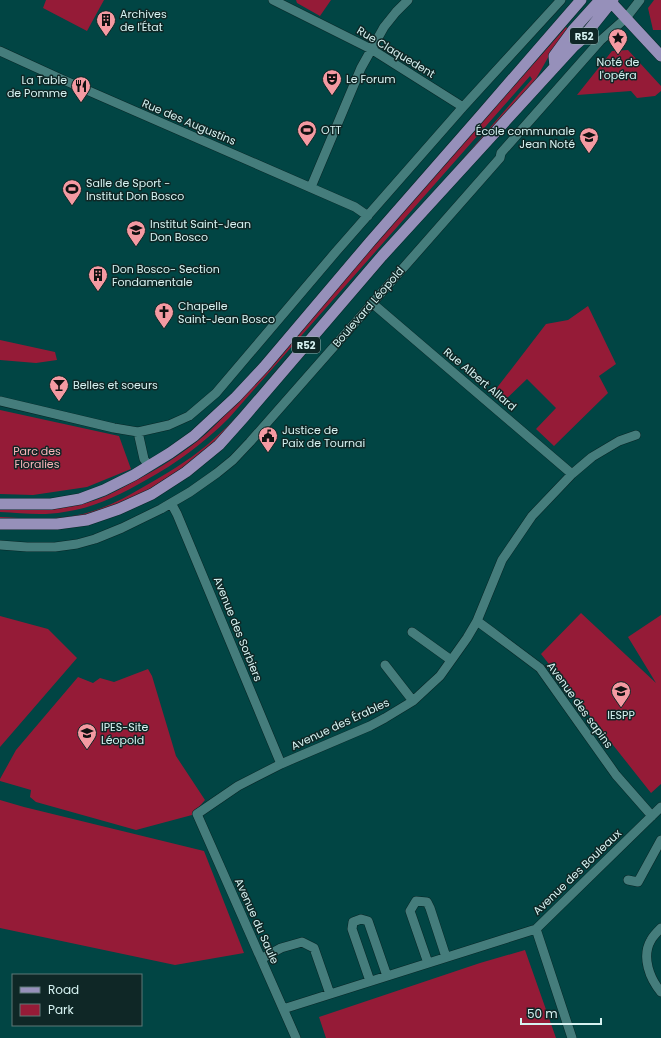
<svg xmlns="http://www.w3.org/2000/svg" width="661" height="1038" viewBox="0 0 661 1038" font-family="Poppins,sans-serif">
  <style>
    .green { fill: #951b37 }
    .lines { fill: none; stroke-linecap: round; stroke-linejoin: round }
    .minor-casing { stroke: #082727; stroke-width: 10 }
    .primary-casing { stroke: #082727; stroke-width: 12 }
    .minor { stroke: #457d7c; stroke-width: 9 }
    .primary { stroke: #9690ba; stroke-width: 11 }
    .labels { text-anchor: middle; stroke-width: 3; stroke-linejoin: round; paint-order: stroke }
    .shield { fill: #0f2726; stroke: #9ab5b4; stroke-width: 1 }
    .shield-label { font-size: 10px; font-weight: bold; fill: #d6f2f1 }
    .poi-label { font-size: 11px; fill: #d6f2f1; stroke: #0f2726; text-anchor: start }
    .street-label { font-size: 11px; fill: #d6f2f1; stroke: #0f2726 }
    .park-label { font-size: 11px; fill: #f8b4b9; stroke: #0f2726 }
  </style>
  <rect width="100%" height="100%" fill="#014544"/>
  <!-- green -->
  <path class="green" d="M46,0H104L87,31L43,8Z
    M296,0H331L320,16L297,3Z
    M654,0H661V30H653L648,8Z
    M566,27L569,30L550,54L532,86L267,389L202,455L156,485L138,496L82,519L0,522V517C34,519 67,521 99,509C115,503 130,495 145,486C166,474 188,461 207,445C230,426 250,402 269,379C292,353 315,327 338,301C403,228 468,153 532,79L530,76L229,418C204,443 177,463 146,480C120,495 94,508 64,512C43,516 21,513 0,512V508C16,508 33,511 49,509C64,508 82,505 96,500C110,495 122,488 135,481C160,468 184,453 206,434C219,422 231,408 243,394Z
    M628,50L661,86V91L655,96L637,98L631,91L577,95L612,51Z
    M588,306L616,364L599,376L608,393L554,446L536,429L556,408L527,379L504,401L496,389L546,324L568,320Z
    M0,340L55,352L57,360L36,363L0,360Z
    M0,410L119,436L131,469L87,487L33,495L0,494Z
    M581,613L656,683L628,637L661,615V784L651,793L541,654Z
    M0,616L48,629L77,658L0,747Z
    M148,669L152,676L176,756L205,800L192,815L136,830L36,802L30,797L31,790L0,781V779L16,750L78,677L93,683L100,678L114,682Z
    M0,800L24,807L204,851L244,953L175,965L0,928Z
    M525,950L556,1038H326L319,1017L480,963Z"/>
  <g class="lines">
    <!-- minor casing -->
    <g class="minor-casing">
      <path id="minor" d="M273,0L371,49L463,107
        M0,51L59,78L355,207L368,216
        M311,187L361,68L384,27L396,12L408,0
        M372,303L572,474
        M0,401L114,428L138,432L169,425L189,416L216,393L334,254L463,107L561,0
        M138,432L144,459L149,466
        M171,503L177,514L281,764
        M0,545L27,547H55L77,544L95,539L122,528L161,509L190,492L217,473L233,460L250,442L500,158L501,153L600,41L626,18L640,0
        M477,621L492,632L540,668L616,775L652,816
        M412,632L451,660
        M385,665L413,701
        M628,880L638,882L661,840
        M661,928C657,932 653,936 651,940C641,957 650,979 661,992
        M536,929L572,1038
        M261,959L281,948L302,942L314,948L330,994
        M428,963L410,911L416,901L427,902L430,908L446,957
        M370,981L352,929L353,922L361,919L368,921L387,976
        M283,1009L536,929L661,807
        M296,1038L197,814L238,786L281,764L370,726L385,718L413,701L427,688L440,676L467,638L477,621L502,560L532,516L572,474L592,457L619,441L636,435"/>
    </g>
    <!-- primary casing -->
    <g class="primary-casing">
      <path id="primary" d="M609,0L661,56
        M555,67L554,56L573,30L600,0
        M0,504H51L80,499L104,490L134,475L170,453L194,436L236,397L264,367L370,242L482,114L581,0
        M0,524H57L87,520L119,509L152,494L186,472L219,445L244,417L382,256L574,46L581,40L613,0"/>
    </g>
    <!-- minor -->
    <use href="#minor" class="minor"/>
    <!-- primary -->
    <use href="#primary" class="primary"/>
  </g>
  <!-- icons -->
  <defs>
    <g id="building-pin" transform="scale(1)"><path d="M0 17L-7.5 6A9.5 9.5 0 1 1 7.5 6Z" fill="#f49aa2" stroke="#0f2726"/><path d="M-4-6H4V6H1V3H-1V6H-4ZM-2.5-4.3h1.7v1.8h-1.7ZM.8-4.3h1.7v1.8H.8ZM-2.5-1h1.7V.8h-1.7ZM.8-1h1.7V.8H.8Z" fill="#111"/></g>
    <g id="sight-pin" transform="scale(1)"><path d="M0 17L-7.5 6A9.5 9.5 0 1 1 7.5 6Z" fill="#f49aa2" stroke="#0f2726"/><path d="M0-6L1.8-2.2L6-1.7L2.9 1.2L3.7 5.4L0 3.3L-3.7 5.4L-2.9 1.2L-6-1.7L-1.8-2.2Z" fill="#111"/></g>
    <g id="theatre-pin" transform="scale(1)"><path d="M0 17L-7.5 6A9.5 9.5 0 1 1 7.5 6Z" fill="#f49aa2" stroke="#0f2726"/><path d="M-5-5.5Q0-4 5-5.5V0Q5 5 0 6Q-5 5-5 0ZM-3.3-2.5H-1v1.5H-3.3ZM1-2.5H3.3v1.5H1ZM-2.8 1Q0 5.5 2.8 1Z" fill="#111"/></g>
    <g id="restaurant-pin" transform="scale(1)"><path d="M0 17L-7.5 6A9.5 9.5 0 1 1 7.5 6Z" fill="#f49aa2" stroke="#0f2726"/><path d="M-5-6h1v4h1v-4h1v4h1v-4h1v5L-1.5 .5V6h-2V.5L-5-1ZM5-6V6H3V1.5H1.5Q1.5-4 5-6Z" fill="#111"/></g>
    <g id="stadium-pin" transform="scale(1)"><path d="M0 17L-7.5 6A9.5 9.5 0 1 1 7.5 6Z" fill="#f49aa2" stroke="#0f2726"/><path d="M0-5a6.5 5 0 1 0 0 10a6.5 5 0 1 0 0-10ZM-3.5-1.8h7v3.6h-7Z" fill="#111"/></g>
    <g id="school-pin" transform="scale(1)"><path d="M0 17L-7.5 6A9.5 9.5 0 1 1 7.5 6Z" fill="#f49aa2" stroke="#0f2726"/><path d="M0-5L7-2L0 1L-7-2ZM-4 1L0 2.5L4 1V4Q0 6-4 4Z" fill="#111"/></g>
    <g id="church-pin" transform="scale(1)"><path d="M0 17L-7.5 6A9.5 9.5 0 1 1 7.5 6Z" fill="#f49aa2" stroke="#0f2726"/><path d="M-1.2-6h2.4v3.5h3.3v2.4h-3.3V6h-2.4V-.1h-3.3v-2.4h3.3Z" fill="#111"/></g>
    <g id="bar-pin" transform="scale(1)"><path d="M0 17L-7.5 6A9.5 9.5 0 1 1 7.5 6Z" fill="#f49aa2" stroke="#0f2726"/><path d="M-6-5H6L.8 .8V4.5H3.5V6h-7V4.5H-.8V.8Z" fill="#111"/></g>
    <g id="civic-pin" transform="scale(1)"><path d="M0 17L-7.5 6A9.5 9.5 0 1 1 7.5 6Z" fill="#f49aa2" stroke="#0f2726"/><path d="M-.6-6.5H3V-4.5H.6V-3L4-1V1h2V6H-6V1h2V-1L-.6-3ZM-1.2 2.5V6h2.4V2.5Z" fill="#111"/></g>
  </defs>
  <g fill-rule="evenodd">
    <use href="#building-pin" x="106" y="20"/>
    <use href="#sight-pin" x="618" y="38"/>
    <use href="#theatre-pin" x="332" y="79"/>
    <use href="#restaurant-pin" x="81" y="86"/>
    <use href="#stadium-pin" x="307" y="130"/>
    <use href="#school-pin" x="589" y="137"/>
    <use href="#stadium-pin" x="72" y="189"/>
    <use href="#school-pin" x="136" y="230"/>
    <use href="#building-pin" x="98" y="275"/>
    <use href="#church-pin" x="164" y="312"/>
    <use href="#bar-pin" x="59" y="385"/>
    <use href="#civic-pin" x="268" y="436"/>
    <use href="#school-pin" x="621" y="691"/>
    <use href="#school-pin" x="87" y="733"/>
  </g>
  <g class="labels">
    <!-- shield labels -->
    <g class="shield">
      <rect x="570" y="28" width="28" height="16" rx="3"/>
      <rect x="292" y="337" width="28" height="16" rx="3"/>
    </g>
    <g class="shield-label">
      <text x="584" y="40">R52</text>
      <text x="306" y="349">R52</text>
    </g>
    <!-- poi labels -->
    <g class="poi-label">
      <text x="120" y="18">Archives<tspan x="120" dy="13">de l'État</tspan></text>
      <text x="618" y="66" text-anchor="middle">Noté de<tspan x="618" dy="13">l'opéra</tspan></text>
      <text x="346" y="83">Le Forum</text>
      <text x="67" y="84" text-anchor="end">La Table<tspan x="67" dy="13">de Pomme</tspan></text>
      <text x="321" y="134">OTT</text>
      <text x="575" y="135" text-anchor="end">École communale<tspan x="575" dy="13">Jean Noté</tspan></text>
      <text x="86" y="187">Salle de Sport -<tspan x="86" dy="13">Institut Don Bosco</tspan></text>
      <text x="150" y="228">Institut Saint-Jean<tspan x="150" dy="13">Don Bosco</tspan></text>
      <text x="112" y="273">Don Bosco- Section<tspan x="112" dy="13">Fondamentale</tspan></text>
      <text x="178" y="310">Chapelle<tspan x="178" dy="13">Saint-Jean Bosco</tspan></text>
      <text x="73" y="389">Belles et soeurs</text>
      <text x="282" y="434">Justice de<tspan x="282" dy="13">Paix de Tournai</tspan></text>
      <text x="621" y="719" text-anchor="middle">IESPP</text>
      <text x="101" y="731">IPES-Site<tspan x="101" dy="13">Léopold</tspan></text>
    </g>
    <!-- street labels -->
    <g class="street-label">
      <text transform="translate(396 52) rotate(31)" y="4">Rue Claquedent</text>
      <text transform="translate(189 122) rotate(23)" y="4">Rue des Augustins</text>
      <text transform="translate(368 307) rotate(-49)" y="4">Boulevard Léopold</text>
      <text transform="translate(480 379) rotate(40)" y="4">Rue Albert Allard</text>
      <text transform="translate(238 629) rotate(68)" y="4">Avenue des Sorbiers</text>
      <text transform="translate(580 705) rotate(54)" y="4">Avenue des sapins</text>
      <text transform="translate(340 724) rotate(-25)" y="4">Avenue des Érables</text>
      <text transform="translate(577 872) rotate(-44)" y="4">Avenue des Bouleaux</text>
      <text transform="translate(257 921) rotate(66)" y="4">Avenue du Saule</text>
    </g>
    <!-- park labels -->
    <g class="park-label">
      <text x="37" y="455">Parc des<tspan x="37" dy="13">Floralies</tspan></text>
    </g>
  </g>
  <!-- legend -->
  <rect x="12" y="974" width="130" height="52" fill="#0f2726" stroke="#5f7877"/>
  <rect x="20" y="987" width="20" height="6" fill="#9690ba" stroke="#5f7877"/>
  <text x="48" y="994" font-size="12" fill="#d6f2f1">Road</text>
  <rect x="20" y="1004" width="20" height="12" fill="#951b37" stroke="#5f7877"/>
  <text x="48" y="1014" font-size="12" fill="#d6f2f1">Park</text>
  <!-- scale -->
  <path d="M521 1018v6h80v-6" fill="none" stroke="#d6f2f1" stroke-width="2"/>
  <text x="527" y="1018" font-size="12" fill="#d6f2f1" stroke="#0f2726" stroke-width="3" paint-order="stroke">50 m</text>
</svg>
